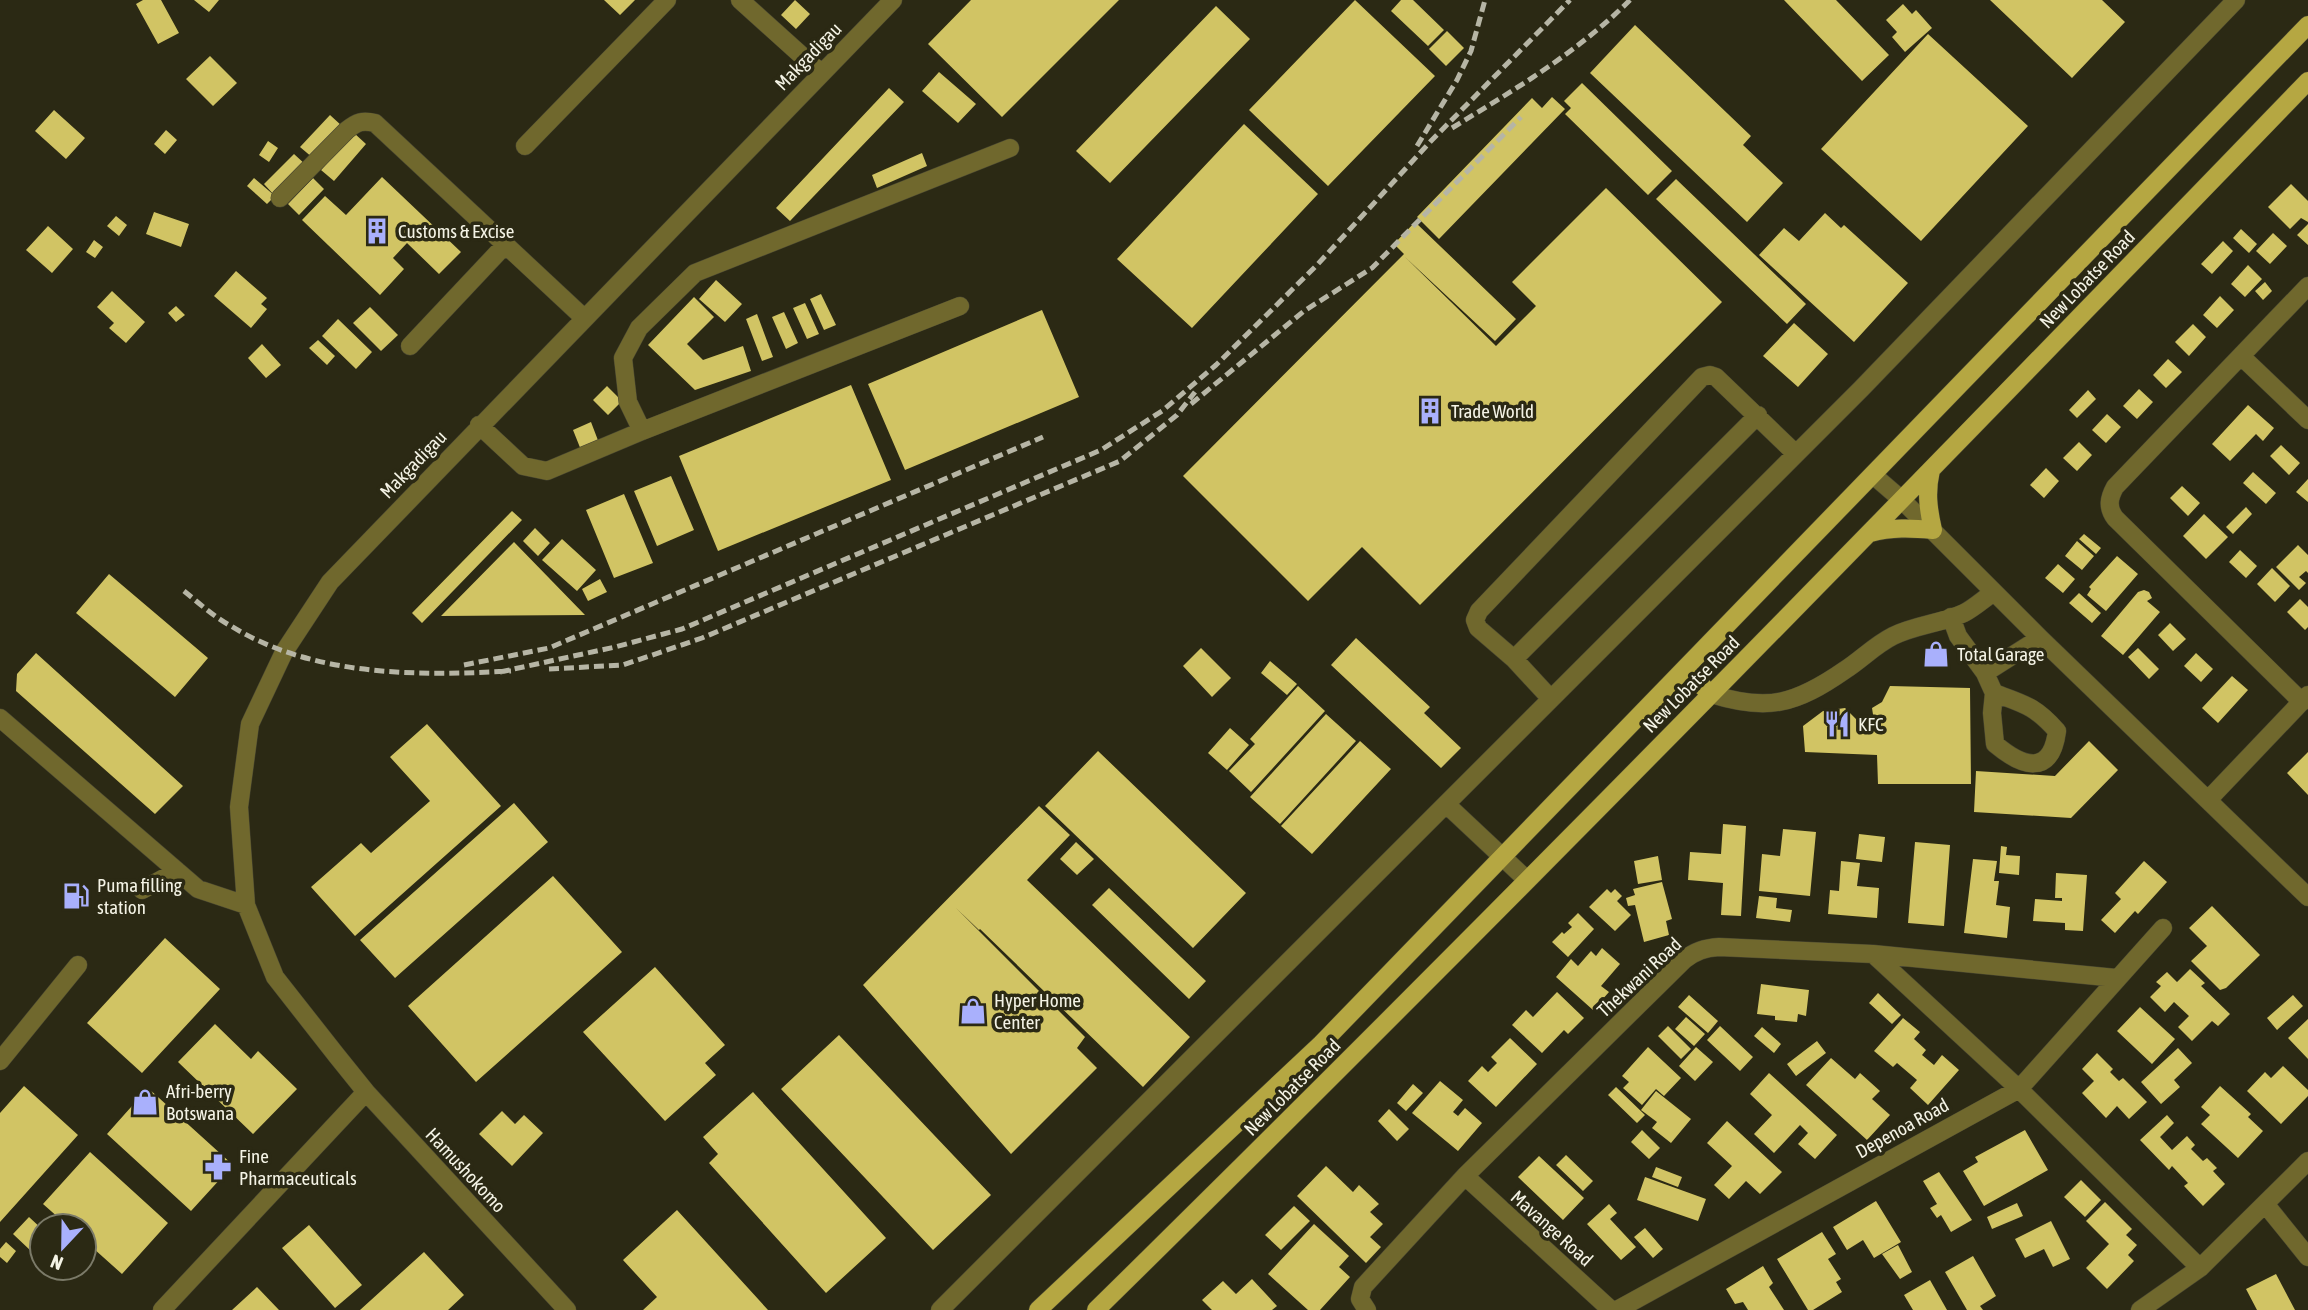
<svg xmlns="http://www.w3.org/2000/svg" width="2308" height="1310" viewBox="0 0 2308 1310" font-family="'Asap Condensed',sans-serif">
  <style>
    .building { fill: #d1c464 }
    .lines { fill: none; stroke-linecap: round; stroke-linejoin: round }
    .minor-casing { stroke: #474531; stroke-width: 19 }
    .major-casing { stroke: #474531; stroke-width: 19 }
    .minor { stroke: #70682d; stroke-width: 18 }
    .major { stroke: #b5a742; stroke-width: 18 }
    .rail { stroke: #b6b5a5; stroke-width: 5; stroke-dasharray: 10 5; stroke-linecap: butt }
    .labels { text-anchor: middle; stroke-width: 7; stroke-linejoin: round; paint-order: stroke }
    .street-label { font-size: 19px; fill: #f4f3e5; stroke: #2b2914 }
    .poi-label { font-size: 19px; fill: #f4f3e5; stroke: #2b2914; text-anchor: start }
  </style>
  <rect width="100%" height="100%" fill="#2b2914"/>
  <!-- building -->
  <path class="building" d="M143,0H161L179,33L158,44L136,4Z
    M194,0H219L209,12Z
    M604,0H635L620,15Z
    M795,0L810,14L796,29L781,15Z
    M971,0H1119L1002,117L928,44Z
    M1355,0L1435,76L1328,186L1249,110Z
    M1401,0H1413L1444,30L1428,46L1391,11Z
    M1784,0H1836L1889,55L1862,81Z
    M1990,0H2102L2125,22L2072,78Z
    M1903,4L1912,14L1916,10L1932,28L1905,52L1892,37L1897,32L1886,20Z
    M1216,6L1250,39L1110,183L1076,151Z
    M1635,25L1751,136L1743,145L1783,183L1747,222L1590,73Z
    M1447,31L1464,48L1446,66L1429,49Z
    M1928,34L2028,126L1921,241L1821,149Z
    M210,56L237,83L213,106L186,79Z
    M939,72L976,104L958,123L922,91Z
    M1582,83L1672,171L1648,195L1565,114L1571,108L1564,101Z
    M889,88L904,102L790,221L776,208Z
    M1552,97L1565,109L1439,239L1417,217L1532,98L1542,108Z
    M54,110L85,138L66,159L35,131Z
    M330,115L342,126L313,158L300,147Z
    M1244,124L1318,194L1192,328L1117,259Z
    M166,130L177,140L165,154L154,144Z
    M354,133L366,144L334,181L321,170Z
    M268,141L278,148L269,162L259,155Z
    M922,153L927,166L877,188L872,175Z
    M294,154L306,165L267,204L247,186L254,178L275,196L264,184Z
    M382,177L461,252L439,274L407,243L393,258L404,269L380,295L302,220L325,196L346,215Z
    M313,178L324,189L299,215L288,204Z
    M1676,179L1806,304L1787,324L1656,199Z
    M2291,184L2308,201V222L2301,218L2290,229L2268,207Z
    M1606,188L1722,302L1420,605L1362,547L1308,601L1183,476L1404,254L1394,244L1415,222L1516,319L1495,341L1405,257L1496,346L1536,306L1512,282Z
    M154,212L189,224L181,247L146,234Z
    M1825,213L1841,228L1844,225L1908,283L1854,342L1759,255L1784,228L1799,241Z
    M116,216L127,225L119,236L107,226Z
    M2308,224V245L2297,235Z
    M48,226L73,249L52,273L26,250Z
    M2241,229L2257,244L2249,253L2233,238Z
    M2273,233L2287,246L2270,264L2256,251Z
    M94,240L103,247L95,258L86,252Z
    M2223,241L2233,251L2212,274L2201,264Z
    M2248,265L2262,279L2245,297L2231,284Z
    M236,271L267,298L261,304L267,309L251,328L214,296Z
    M716,280L742,304L725,322L699,299Z
    M2265,282L2272,291L2263,300L2255,291Z
    M112,291L145,322L126,343L109,328L114,323L97,307Z
    M821,294L836,325L824,330L810,299Z
    M2220,296L2234,310L2217,328L2203,315Z
    M694,297L714,317L687,344L703,360L743,346L751,371L695,390L648,345Z
    M805,303L819,334L807,339L793,308Z
    M176,306L185,315L176,322L168,313Z
    M370,307L398,335L381,351L353,323Z
    M1042,310L1079,397L905,470L868,384Z
    M784,312L798,343L786,349L772,317Z
    M757,314L773,357L762,361L746,319Z
    M338,319L372,352L356,369L322,336Z
    M1794,323L1828,354L1798,387L1763,356Z
    M2193,324L2206,337L2189,356L2175,342Z
    M318,340L335,356L327,365L309,348Z
    M262,344L281,365L266,378L248,358Z
    M2168,359L2182,372L2166,388L2153,375Z
    M851,385L891,480L718,551L679,456Z
    M607,386L622,401L608,415L593,400Z
    M2139,389L2153,402L2137,419L2123,406Z
    M2088,390L2096,399L2077,418L2069,410Z
    M2248,405L2274,428L2263,441L2256,434L2230,461L2212,444Z
    M2107,414L2121,427L2106,443L2092,430Z
    M591,422L599,443L581,450L573,430Z
    M2079,442L2092,455L2077,471L2063,458Z
    M2281,445L2300,463L2289,475L2270,456Z
    M2046,468L2059,481L2044,498L2030,485Z
    M2253,472L2276,493L2266,504L2243,483Z
    M671,476L694,530L657,546L634,491Z
    M2308,479V502L2296,492Z
    M2182,486L2200,503L2188,516L2170,498Z
    M624,494L653,563L614,578L586,510Z
    M2246,507L2252,514L2233,534L2226,527Z
    M512,511L522,520L422,623L412,613Z
    M2204,514L2228,537L2206,559L2183,536Z
    M535,528L550,543L538,556L523,541Z
    M2084,534L2101,548L2096,554L2079,539Z
    M562,539L596,570L577,591L542,560Z
    M2077,541L2094,556L2082,570L2065,556Z
    M514,542L585,615L441,616Z
    M2298,545L2308,555V573L2306,571L2299,577L2306,583L2299,590L2276,567Z
    M2240,550L2257,566L2246,578L2229,562Z
    M2117,556L2138,574L2106,611L2087,595L2091,589L2089,587Z
    M2058,564L2075,579L2063,593L2045,578Z
    M2272,568L2290,586L2275,602L2257,584Z
    M109,574L208,658L175,697L76,613Z
    M600,579L607,592L588,601L582,589Z
    M2144,590L2149,592L2152,598L2147,601L2160,612L2123,655L2101,636L2138,592Z
    M2079,593L2101,613L2092,623L2069,603Z
    M2300,599L2308,607V627L2305,630L2287,612Z
    M2170,623L2186,639L2173,651L2158,635Z
    M1356,638L1430,707L1424,713L1461,748L1441,768L1331,665Z
    M1201,648L1231,678L1212,697L1183,666Z
    M2138,648L2159,669L2149,679L2128,657Z
    M36,653L183,786L155,814L16,691L17,674Z
    M2196,653L2213,669L2201,682L2184,666Z
    M1270,661L1297,684L1287,695L1261,673Z
    M2232,676L2248,690L2218,723L2202,708Z
    M1298,686L1325,711L1251,792L1229,771L1255,744L1250,739Z
    M1890,686L1970,688L1971,784H1878L1877,755L1805,752L1803,726L1823,711L1845,708L1859,722L1874,721L1872,708L1882,702Z
    M1326,714L1356,741L1280,824L1250,797Z
    M427,724L501,806L355,936L311,887L361,843L371,853L430,801L390,757Z
    M1230,728L1249,745L1227,770L1208,753Z
    M1360,741L1391,769L1312,854L1281,826Z
    M2089,741L2118,770L2071,818L1974,812L1976,771L2055,776Z
    M1098,751L1246,893L1193,948L1045,806Z
    M2308,752V795L2287,773Z
    M514,803L548,842L395,978L360,940Z
    M1039,806L1070,835L1027,880L1190,1037L1143,1087L980,929L979,930L956,908L1085,1037L1077,1048L1097,1068L1011,1154L863,985Z
    M1723,824L1746,826L1741,916L1721,915L1723,883L1688,880L1690,852L1721,854Z
    M1783,829L1816,832L1810,896L1759,891L1762,854L1780,856Z
    M1859,834L1885,837L1882,862L1856,859Z
    M1076,842L1094,859L1077,875L1060,859Z
    M1915,842L1950,845L1944,926L1908,923Z
    M2001,846L2007,847L2006,855L2020,856L2019,875L1999,873Z
    M1658,856L1662,880L1638,884L1634,861Z
    M1973,859L1997,861L1994,881H1999L1996,905L2010,907L2007,938L1964,933Z
    M1841,861L1860,863L1857,886L1879,888L1877,918L1828,914L1830,890L1839,891Z
    M2144,861L2167,882L2138,914L2135,911L2115,933L2101,920L2121,899L2115,893Z
    M2056,873L2087,875L2083,931L2065,930V923L2033,921L2035,899L2062,901V898H2055Z
    M553,876L622,952L476,1082L408,1006Z
    M1662,882L1672,919L1666,921L1669,935L1644,942L1635,905L1628,906L1626,898L1635,895L1633,889Z
    M1109,888L1206,981L1189,999L1092,905Z
    M1607,889L1611,893L1615,889L1622,896L1617,901L1631,915L1615,931L1589,907Z
    M1759,896L1777,898L1776,908L1792,910L1790,922L1756,918Z
    M2212,906L2260,955L2226,988L2220,990L2191,961L2207,946L2189,928Z
    M1578,913L1594,929L1568,957L1552,942L1562,932L1564,934L1572,927L1568,923Z
    M165,938L220,989L142,1073L87,1023Z
    M1602,948L1620,964L1601,986L1609,992L1593,1010L1556,977L1571,959L1578,966L1591,951L1596,956Z
    M655,967L725,1045L705,1063L716,1075L665,1121L583,1032Z
    M2190,969L2205,983L2201,986L2230,1014L2218,1026L2212,1021L2192,1041L2178,1027L2189,1016L2174,1002L2165,1012L2150,997L2161,986L2156,982L2167,972L2177,982Z
    M1761,984L1809,990L1806,1016L1798,1014L1797,1022L1775,1020V1016L1757,1014Z
    M1557,992L1584,1018L1568,1034L1564,1030L1542,1053L1512,1025L1526,1010L1533,1017Z
    M1878,993L1901,1015L1892,1024L1869,1003Z
    M1689,995L1718,1021L1708,1033L1678,1007Z
    M2293,995L2303,1006L2277,1030L2267,1018Z
    M2140,1007L2175,1039L2152,1064L2117,1031Z
    M1686,1017L1705,1034L1694,1046L1675,1029Z
    M1903,1018L1920,1032L1914,1039L1926,1050L1922,1055L1934,1065L1942,1055L1959,1070L1928,1105L1910,1088L1917,1080L1897,1063L1893,1067L1874,1051Z
    M2308,1019V1059L2288,1038Z
    M215,1024L251,1059L258,1051L297,1089L253,1134L178,1062Z
    M1668,1026L1691,1049L1681,1059L1658,1036Z
    M1720,1026L1753,1057L1740,1071L1707,1040Z
    M1762,1027L1781,1044L1774,1053L1754,1036Z
    M839,1035L991,1195L933,1250L781,1089Z
    M1510,1038L1537,1064L1496,1107L1468,1081L1482,1066L1488,1072L1497,1063L1491,1057Z
    M1817,1041L1826,1053L1796,1076L1787,1064Z
    M1648,1047L1681,1078L1664,1096L1656,1089L1642,1105L1623,1088L1629,1082L1622,1076Z
    M1696,1047L1713,1062L1695,1081L1679,1066Z
    M2178,1048L2192,1063L2174,1080L2180,1087L2161,1104L2141,1082Z
    M2097,1053L2113,1069L2110,1072L2119,1081L2123,1078L2147,1102L2129,1119L2117,1106L2106,1118L2082,1093L2094,1081L2082,1069Z
    M1831,1058L1855,1079L1860,1073L1880,1091L1872,1099L1890,1115L1867,1140L1806,1085Z
    M2283,1066L2308,1090V1096L2281,1124L2247,1091L2265,1072L2271,1078Z
    M1769,1073L1837,1135L1815,1159L1798,1144L1808,1133L1800,1125L1774,1153L1754,1134L1772,1115L1750,1094Z
    M1440,1081L1463,1100L1453,1112L1458,1116L1465,1108L1482,1123L1458,1151L1412,1113Z
    M1413,1084L1423,1093L1406,1111L1397,1103Z
    M24,1086L78,1135L0,1222V1113Z
    M2220,1086L2251,1114L2248,1117L2263,1131L2238,1158L2201,1124L2210,1115L2201,1107Z
    M1616,1087L1645,1115L1637,1123L1608,1095Z
    M148,1088L233,1165L191,1211L107,1134Z
    M1656,1091L1691,1119L1671,1143L1652,1128L1657,1122L1641,1110Z
    M753,1092L886,1238L826,1293L709,1163L718,1154L703,1137Z
    M1389,1109L1409,1129L1397,1141L1378,1121Z
    M502,1111L515,1124L524,1115L543,1133L512,1166L479,1134Z
    M2167,1115L2174,1123L2160,1137L2172,1150L2187,1136L2195,1145L2191,1149L2203,1161L2207,1158L2217,1168L2213,1171L2225,1184L2203,1206L2184,1186L2188,1183L2172,1166L2169,1170L2140,1140Z
    M1727,1121L1782,1172L1760,1194L1746,1181L1729,1199L1714,1185L1732,1166L1707,1143Z
    M1642,1130L1660,1148L1649,1159L1631,1142Z
    M2025,1130L2048,1170L1984,1206L1963,1171L1978,1162L1975,1157Z
    M90,1152L168,1223L122,1274L84,1240V1226H68L43,1204Z
    M1566,1155L1593,1181L1583,1191L1556,1165Z
    M1539,1156L1584,1198L1563,1220L1518,1177Z
    M1326,1166L1353,1192L1359,1185L1379,1204L1370,1212L1383,1224L1370,1237L1381,1247L1366,1263L1297,1196Z
    M1656,1167L1682,1177L1678,1187L1652,1177Z
    M1939,1172L1972,1220L1951,1232L1941,1215L1937,1218L1930,1208L1937,1204L1923,1181Z
    M1645,1177L1706,1199L1698,1221L1637,1200Z
    M2081,1180L2101,1200L2085,1217L2064,1197Z
    M1876,1201L1901,1242L1874,1258L1863,1240L1847,1250L1833,1227Z
    M2105,1202L2132,1229L2126,1235L2137,1245L2128,1255L2134,1261L2107,1289L2086,1268L2109,1244L2086,1221Z
    M2017,1203L2023,1216L1992,1229L1987,1217Z
    M1609,1204L1617,1213L1610,1219L1636,1247L1621,1260L1587,1224Z
    M1294,1206L1310,1221L1281,1250L1265,1235Z
    M677,1210L768,1310H643L657,1297L623,1260Z
    M29,1217L42,1229V1240L31,1251L13,1234Z
    M2051,1221L2070,1259L2053,1267L2044,1249L2025,1258L2015,1239Z
    M1314,1224L1349,1256L1339,1267L1350,1277L1320,1310H1308L1268,1274Z
    M309,1225L362,1285L335,1308L282,1248Z
    M1645,1228L1663,1249L1653,1258L1634,1237Z
    M1822,1232L1836,1254L1828,1259L1841,1279L1836,1282L1842,1292L1813,1310H1808L1777,1259Z
    M6,1242L16,1251L7,1263L0,1257V1249Z
    M1898,1245L1912,1272L1900,1279L1882,1254Z
    M424,1252L464,1295L448,1310H360Z
    M1973,1256L1996,1296L1980,1306L1983,1310H1967L1945,1272Z
    M1763,1266L1773,1283L1769,1287L1784,1310H1748L1743,1302L1735,1304L1726,1289Z
    M2276,1274L2295,1310H2257L2246,1289Z
    M1252,1279L1277,1306L1272,1310H1212L1202,1300L1223,1281L1236,1294Z
    M1930,1280L1947,1310H1913L1904,1295Z
    M257,1287L279,1310H232Z"/>
  <g class="lines">
    <!-- minor casing -->
    <g class="minor-casing">
      <path id="minor" d="M740,0L821,73
        M525,146L667,0
        M280,198L347,130C357,122 362,120 375,123L584,318
        M410,346L505,245
        M2242,357L2308,420
        M1758,415L1514,659L1478,628L1475,620L1479,611L1702,377L1710,375L1716,377L1796,454
        M479,425L523,466L547,471L642,431L960,306
        M642,431L628,402L623,358L639,328L695,273L1010,148
        M1873,475L1902,500L2040,638L2308,897
        M1951,617L1958,636L1985,673L2040,638
        M1514,659L1551,699
        M1985,673L1994,693L1992,713L1995,744C2021,766 2051,778 2057,731C2035,706 2024,704 1994,693
        M1711,694C1768,712 1796,704 1845,670C1862,659 1875,645 1893,636C1915,625 1943,623 1964,613C1974,608 1985,598 1994,592
        M2302,702L2115,518C2107,507 2109,498 2115,487L2308,286
        M0,718L198,889L246,905
        M2208,800L2308,695
        M1446,804L1527,880
        M142,890L177,871
        M1873,954L2019,1089L2200,1268
        M0,1061L78,965
        M1465,1176L1611,1310
        M2266,1205L2308,1257
        M162,1310L366,1092
        M567,1310L366,1092L337,1056L275,977L246,905L239,807L250,724L284,652L330,582L893,0
        M940,1310L1861,389L2236,0
        M1367,1310L1360,1299L1363,1287L1465,1176L1684,960C1695,951 1705,948 1719,947L1873,954L2116,978
        M1617,1310L2019,1089L2163,928
        M2140,1310L2200,1268L2308,1161"/>
    </g>
    <!-- major casing -->
    <g class="major-casing">
      <path id="major" d="M1870,533C1891,527 1912,528 1933,530C1928,508 1926,492 1931,470
        M1684,670L1711,694
        M1038,1310L1321,1044L2308,25
        M1096,1310C1506,907 1908,495 2308,81"/>
    </g>
    <!-- minor -->
    <use href="#minor" class="minor"/>
    <!-- major -->
    <use href="#major" class="major"/>
    <!-- rail -->
    <path class="rail" d="M1452,128C1514,90 1578,52 1630,0
      M1417,146L1457,80L1471,51L1485,0
      M1191,404L1304,311L1372,268L1521,117
      M184,591C199,603 214,617 231,626C314,677 417,676 511,671
      M464,665L549,648L1043,437
      M549,669L623,665L702,638L1120,461L1177,415L1195,392
      M500,672L615,647L682,629L1101,450L1162,411L1216,365L1317,265L1431,141L1570,0"/>
  </g>
  <!-- icons -->
  <defs>
    <g id="building-bare" transform="scale(2.1)"><path d="M-4-6H4V6H1V3H-1V6H-4ZM-2.5-4.3h1.7v1.8h-1.7ZM.8-4.3h1.7v1.8H.8ZM-2.5-1h1.7V.8h-1.7ZM.8-1h1.7V.8H.8Z" fill="#a9b0fc" stroke="#2b2914" stroke-width="2.5" paint-order="stroke"/></g>
    <g id="shop-bare" transform="scale(2.1)"><path d="M-5-2.5h2.3a2.7 3.5 0 0 1 5.4 0H5L5.5 6h-11ZM-1.5-2.5h3a1.5 2.3 0 0 0-3 0Z" fill="#a9b0fc" stroke="#2b2914" stroke-width="2.5" paint-order="stroke"/></g>
    <g id="restaurant-bare" transform="scale(2.1)"><path d="M-5-6h1v4h1v-4h1v4h1v-4h1v5L-1.5 .5V6h-2V.5L-5-1ZM5-6V6H3V1.5H1.5Q1.5-4 5-6Z" fill="#a9b0fc" stroke="#2b2914" stroke-width="2.5" paint-order="stroke"/></g>
    <g id="fuel-bare" transform="scale(2.1)"><path d="M-5.5-6h7V0h2V4h1.3V-2.5L3-4.5l.8-.8L6-3V5H2.5V1h-1V6h-7ZM-4.2-4.7v3.2H.2V-4.7Z" fill="#a9b0fc" stroke="#2b2914" stroke-width="2.5" paint-order="stroke"/></g>
    <g id="pharmacy-bare" transform="scale(2.1)"><path d="M-2-6h4v4h4v4h-4v4h-4v-4h-4v-4h4Z" fill="#a9b0fc" stroke="#2b2914" stroke-width="2.5" paint-order="stroke"/></g>
  </defs>
  <g fill-rule="evenodd">
    <use href="#building-bare" x="377" y="231"/>
    <use href="#building-bare" x="1430" y="411"/>
    <use href="#shop-bare" x="1936" y="654"/>
    <use href="#restaurant-bare" x="1837" y="724"/>
    <use href="#fuel-bare" x="76" y="896"/>
    <use href="#shop-bare" x="973" y="1011"/>
    <use href="#shop-bare" x="145" y="1102"/>
    <use href="#pharmacy-bare" x="218" y="1167"/>
  </g>
  <g class="labels">
    <!-- street labels -->
    <g class="street-label">
      <text transform="translate(808 56) rotate(-46)" y="7">Makgadigau</text>
      <text transform="translate(2087 279) rotate(-46)" y="7">New Lobatse Road</text>
      <text transform="translate(413 464) rotate(-46)" y="7">Makgadigau</text>
      <text transform="translate(1691 684) rotate(-45)" y="7">New Lobatse Road</text>
      <text transform="translate(1639 977) rotate(-43)" y="7">Thekwani Road</text>
      <text transform="translate(1292 1087) rotate(-45)" y="7">New Lobatse Road</text>
      <text transform="translate(1902 1128) rotate(-29)" y="7">Depenoa Road</text>
      <text transform="translate(466 1170) rotate(47)" y="7">Hamushokomo</text>
      <text transform="translate(1552 1228) rotate(42)" y="7">Mavange Road</text>
    </g>
    <!-- poi labels -->
    <g class="poi-label">
      <text x="398" y="238">Customs &amp; Excise</text>
      <text x="1451" y="418">Trade World</text>
      <text x="1957" y="661">Total Garage</text>
      <text x="1858" y="731">KFC</text>
      <text x="97" y="892">Puma filling<tspan x="97" dy="22">station</tspan></text>
      <text x="994" y="1007">Hyper Home<tspan x="994" dy="22">Center</tspan></text>
      <text x="166" y="1098">Afri-berry<tspan x="166" dy="22">Botswana</tspan></text>
      <text x="239" y="1163">Fine<tspan x="239" dy="22">Pharmaceuticals</tspan></text>
    </g>
  </g>
  <!-- north arrow -->
  <g transform="translate(63 1247) rotate(202)"><circle r="33" fill="#2b2914" stroke="#7b7a68" stroke-width="2"/>
  <path d="M0-5L12 26L0 18L-12 26Z" fill="#a9b0fc"/>
  <text y="-10" font-size="19" font-weight="bold" text-anchor="middle" fill="#f4f3e5">N</text>
  </g>
</svg>
